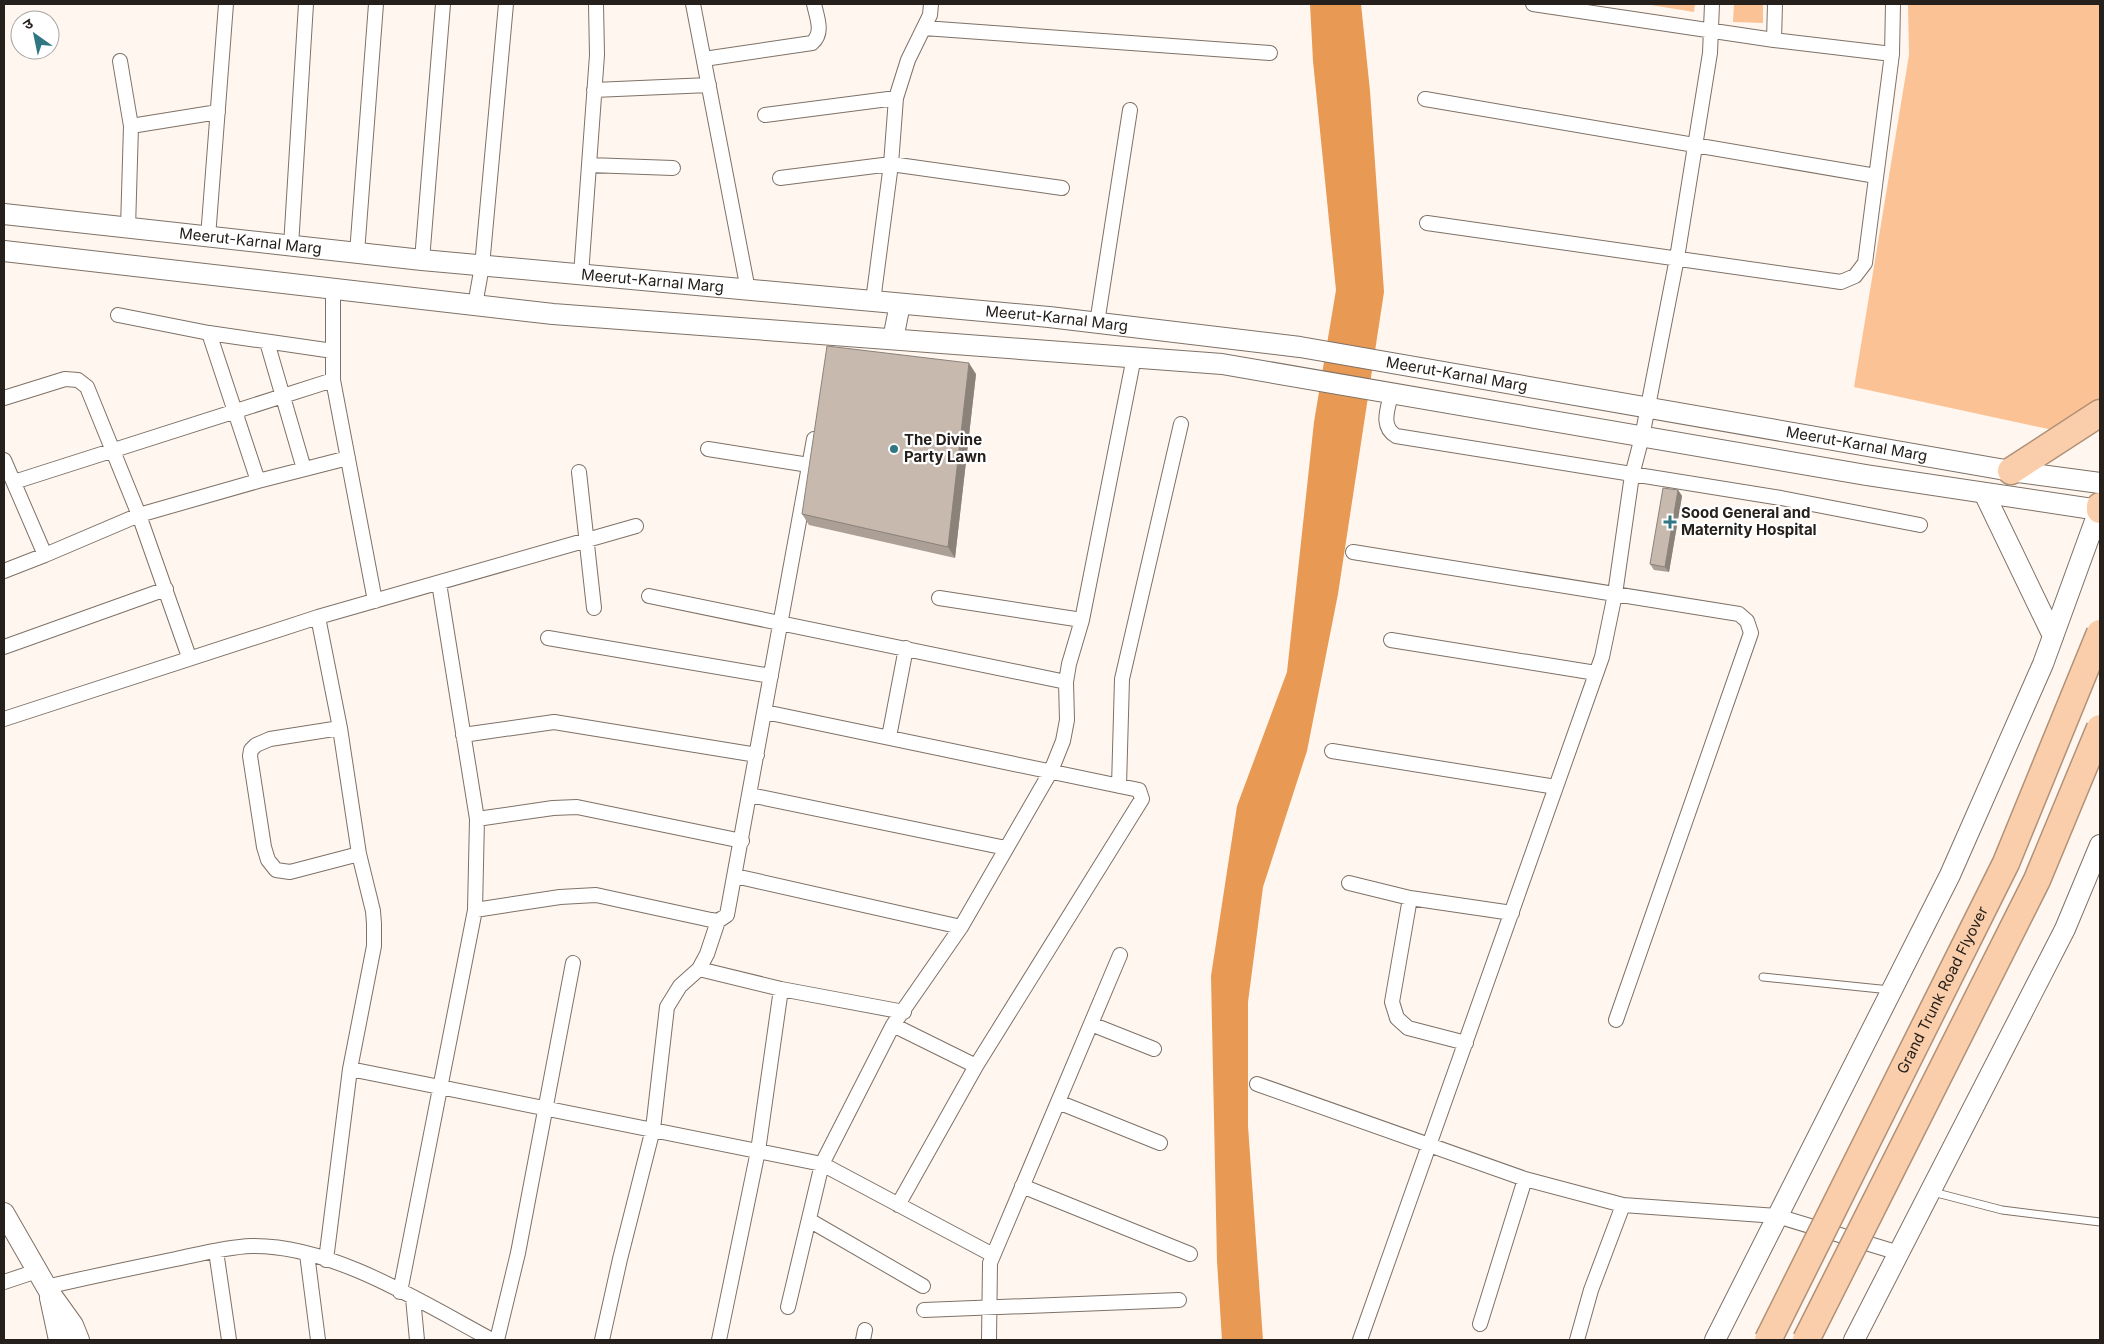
<svg xmlns="http://www.w3.org/2000/svg" width="2104" height="1344" viewBox="0 0 2104 1344" font-family="Inter,'Noto Sans Devanagari',sans-serif">
  <style>
    .green { fill: #fbc395 }
    .water { fill: #e89953 }
    .lines { fill: none; stroke-linecap: round; stroke-linejoin: round }
    .lane-casing { stroke: #7e7167; stroke-width: 9 }
    .street-casing { stroke: #7e7167; stroke-width: 16 }
    .secondary-casing { stroke: #7e7167; stroke-width: 22 }
    .highway-casing { stroke: #b09178; stroke-width: 29 }
    .lane { stroke: #fff; stroke-width: 7 }
    .street { stroke: #fff; stroke-width: 14 }
    .secondary { stroke: #fff; stroke-width: 20 }
    .highway { stroke: #faceaa; stroke-width: 26 }
    .highway-bridge-casing { stroke: #b09178; stroke-width: 29; stroke-linecap: butt }
    .highway-bridge { stroke: #faceaa; stroke-width: 26 }
    .wall { fill: #ab9f96 }
    .shaded-wall { fill: #8b827a }
    .building { fill: #c7b9ae; stroke: #8b827a }
    .poi-dot { fill: #307783; stroke: #fff; stroke-width: 2 }
    .labels { text-anchor: middle; stroke-width: 4.5; stroke-linejoin: round; paint-order: stroke }
    .street-label { font-size: 15px; fill: #26201c; stroke: #fff }
    .poi-label { font-size: 15px; font-weight: bold; fill: #26201c; stroke: #fff; text-anchor: start }
  </style>
  <rect width="100%" height="100%" fill="#fff6ef"/>
  <!-- green -->
  <path class="green" d="M1645,4H1695L1694,12Z
    M1734,4H1763V23L1733,22Z
    M1908,4H2100V401L2053,430L1854,387L1909,55Z"/>
  <!-- water -->
  <path class="water" d="M1310,4H1361L1370,91L1384,292L1338,594L1307,751L1263,887L1248,1002V1126L1263,1340H1222L1217,1261L1211,976L1237,806L1287,672L1314,422L1336,290L1313,61Z"/>
  <g class="lines">
    <!-- lane casing -->
    <g class="lane-casing">
      <path id="lane" d="M1763,977L1890,990
        M1933,1192L2002,1210L2100,1222"/>
    </g>
    <!-- street casing -->
    <g class="street-casing">
      <path id="street" d="M693,4L748,290
        M1533,4L1774,40L1892,54
        M924,28L1270,53
        M1774,40L1775,4
        M704,59L812,43C824,33 817,18 814,4
        M120,61L131,126L128,228
        M594,90L709,85
        M1425,99L1876,176
        M765,115L896,98
        M131,126L218,112
        M589,165L673,168
        M780,178L891,164L1062,188
        M1427,223L1841,282L1855,276L1865,263L1892,54L1893,4
        M208,237L226,4
        M291,246L306,4
        M357,253L376,4
        M422,260L443,4
        M581,275L597,55L596,4
        M333,289V380L375,601
        M873,301L891,164L896,98L908,60L930,15L931,4
        M475,305L482,266L506,4
        M118,315L209,333L333,351
        M1097,323L1130,110
        M209,333L258,481L348,458
        M267,342L304,469
        M1391,394C1388,409 1380,426 1396,436L1781,498L1920,525
        M4,398L65,379L78,380L87,387L139,515L189,657
        M708,449L809,465
        M4,460L45,555L4,571
        M579,472L594,608
        M14,482L333,380
        M1353,552L1739,614L1747,621L1751,633L1616,1020
        M45,555L139,515L258,481
        M649,596L1066,682
        M939,598L1082,620
        M318,617L340,728L359,854L373,911L374,924V946L350,1069L326,1260
        M548,638L771,676
        M1391,640L1596,673
        M4,647L166,589
        M765,712L1139,790L1142,799L976,1066L898,1205
        M4,719L318,617L636,526
        M340,728L270,739L256,745L251,750L250,756L264,847L268,860L276,870L290,872L359,854
        M463,735L554,722L757,755
        M889,737L906,648
        M1332,751L1556,787
        M1119,786L1122,679L1181,424
        M750,795L1006,848
        M477,819L553,808L577,807L742,841
        M735,876L961,927
        M1349,883L1410,898L1512,913
        M1410,898L1392,1002L1397,1018L1408,1028L1466,1043
        M475,910L560,897L596,895L711,920L718,921L727,915L814,439
        M699,969L781,989L904,1012
        M1091,1024L1154,1049
        M893,1025L976,1066
        M350,1069L822,1164L993,1255
        M1257,1084L1525,1179L1623,1205L1777,1216L1899,1253
        M1058,1102L1160,1143
        M1022,1186L1190,1254
        M809,1220L923,1286
        M216,1251L229,1340
        M307,1254L318,1340
        M4,1282L37,1271
        M46,1287C89,1277 132,1268 176,1259C200,1254 226,1247 251,1246C331,1244 423,1303 492,1340
        M400,1292L475,910L477,819L439,583
        M413,1298L417,1340
        M788,1307L822,1164L893,1025L961,927L1051,771L1063,741L1067,720L1066,682L1069,664L1082,620L1134,357
        M924,1310L1179,1300
        M1480,1324L1525,1179
        M497,1340L518,1253L573,963
        M602,1340L620,1259L653,1129L667,1007L680,986L699,969L707,954L718,921
        M719,1340L758,1151L781,989
        M863,1340L865,1330
        M989,1340L990,1263L1120,955
        M1360,1340L1602,657L1615,594L1632,475L1642,437L1677,258L1710,53L1712,4
        M1577,1340L1591,1290L1623,1205"/>
    </g>
    <!-- secondary casing -->
    <g class="secondary-casing">
      <g id="secondary">
        <path id="s1" d="M4,214L422,260L1049,317L1300,347L2011,471L2100,483"/>
        <path d="M4,251L553,314L1222,364L1866,475L2099,510L2043,664L1950,875L1715,1340"/>
        <path d="M893,339L900,304"/>
        <path d="M1984,493L2053,636"/>
        <path d="M4,1213L50,1293L73,1325L79,1340"/>
        <path d="M50,1298L59,1340"/>
        <path d="M1854,1340L2065,929L2100,845"/>
      </g>
    </g>
    <!-- highway casing -->
    <g class="highway-casing">
      <path id="highway" d="M2011,471L2100,413
        M2100,506V510"/>
    </g>
    <!-- lane -->
    <use href="#lane" class="lane"/>
    <!-- street -->
    <use href="#street" class="street"/>
    <!-- secondary -->
    <use href="#secondary" class="secondary"/>
    <!-- highway -->
    <use href="#highway" class="highway"/>
    <!-- highway-bridge casing -->
    <g class="highway-bridge-casing">
      <g id="highway-bridge">
        <path id="s2" d="M1768,1340L2006,863L2100,633"/>
        <path d="M1806,1340L2037,880L2100,728"/>
      </g>
    </g>
    <!-- highway-bridge -->
    <use href="#highway-bridge" class="highway-bridge"/>
  </g>
  <!-- wall -->
  <path class="wall" d="M976,374L955,558L809,525L802,514Z
    M1678,490L1682,496L1669,572L1654,570L1650,564Z"/>
  <!-- shaded-wall -->
  <path class="shaded-wall" d="M969,363L976,374L955,558L948,547Z
    M1678,490L1682,496L1669,572L1665,567Z"/>
  <!-- building -->
  <path class="building" d="M827,346L969,363L948,547L802,514Z
    M1663,488L1678,490L1665,567L1650,564Z"/>
  <!-- markers -->
  <g class="poi-dot">
    <circle cx="894" cy="449" r="5"/>
    <path d="M1667.5 514.5h5v5h5v5h-5v5h-5v-5h-5v-5h5z"/>
  </g>
  <g class="labels">
    <!-- street labels -->
    <g class="street-label">
      <text dy="5" stroke="none"><textPath href="#s1" startOffset="248">Meerut-Karnal Marg</textPath></text>
      <text dy="5" stroke="none"><textPath href="#s1" startOffset="652">Meerut-Karnal Marg</textPath></text>
      <text dy="5" stroke="none"><textPath href="#s1" startOffset="1058">Meerut-Karnal Marg</textPath></text>
      <text dy="5" stroke="none"><textPath href="#s1" startOffset="1462">Meerut-Karnal Marg</textPath></text>
      <text dy="5" stroke="none"><textPath href="#s1" startOffset="1868">Meerut-Karnal Marg</textPath></text>
      <text dy="5" stroke="none"><textPath href="#s2" startOffset="391">Grand Trunk Road Flyover</textPath></text>
    </g>
    <!-- poi labels -->
    <g class="poi-label">
      <text x="904" y="445">The Divine<tspan x="904" dy="17">Party Lawn</tspan></text>
      <text x="1681" y="518">Sood General and<tspan x="1681" dy="17">Maternity Hospital</tspan></text>
    </g>
  </g>
  <!-- border -->
  <rect width="2104" height="1344" fill="none" stroke="#26201c" stroke-width="10"/>
  <!-- north arrow -->
  <g transform="translate(35 35) rotate(327)"><circle r="24" fill="#ffffff" stroke="#a8a6a4"/>
  <path d="M0-4L9 19L0 12L-9 19Z" fill="#307783"/>
  <text y="-8" font-size="14" font-weight="bold" text-anchor="middle" fill="#26201c">उ</text>
  </g>
</svg>
